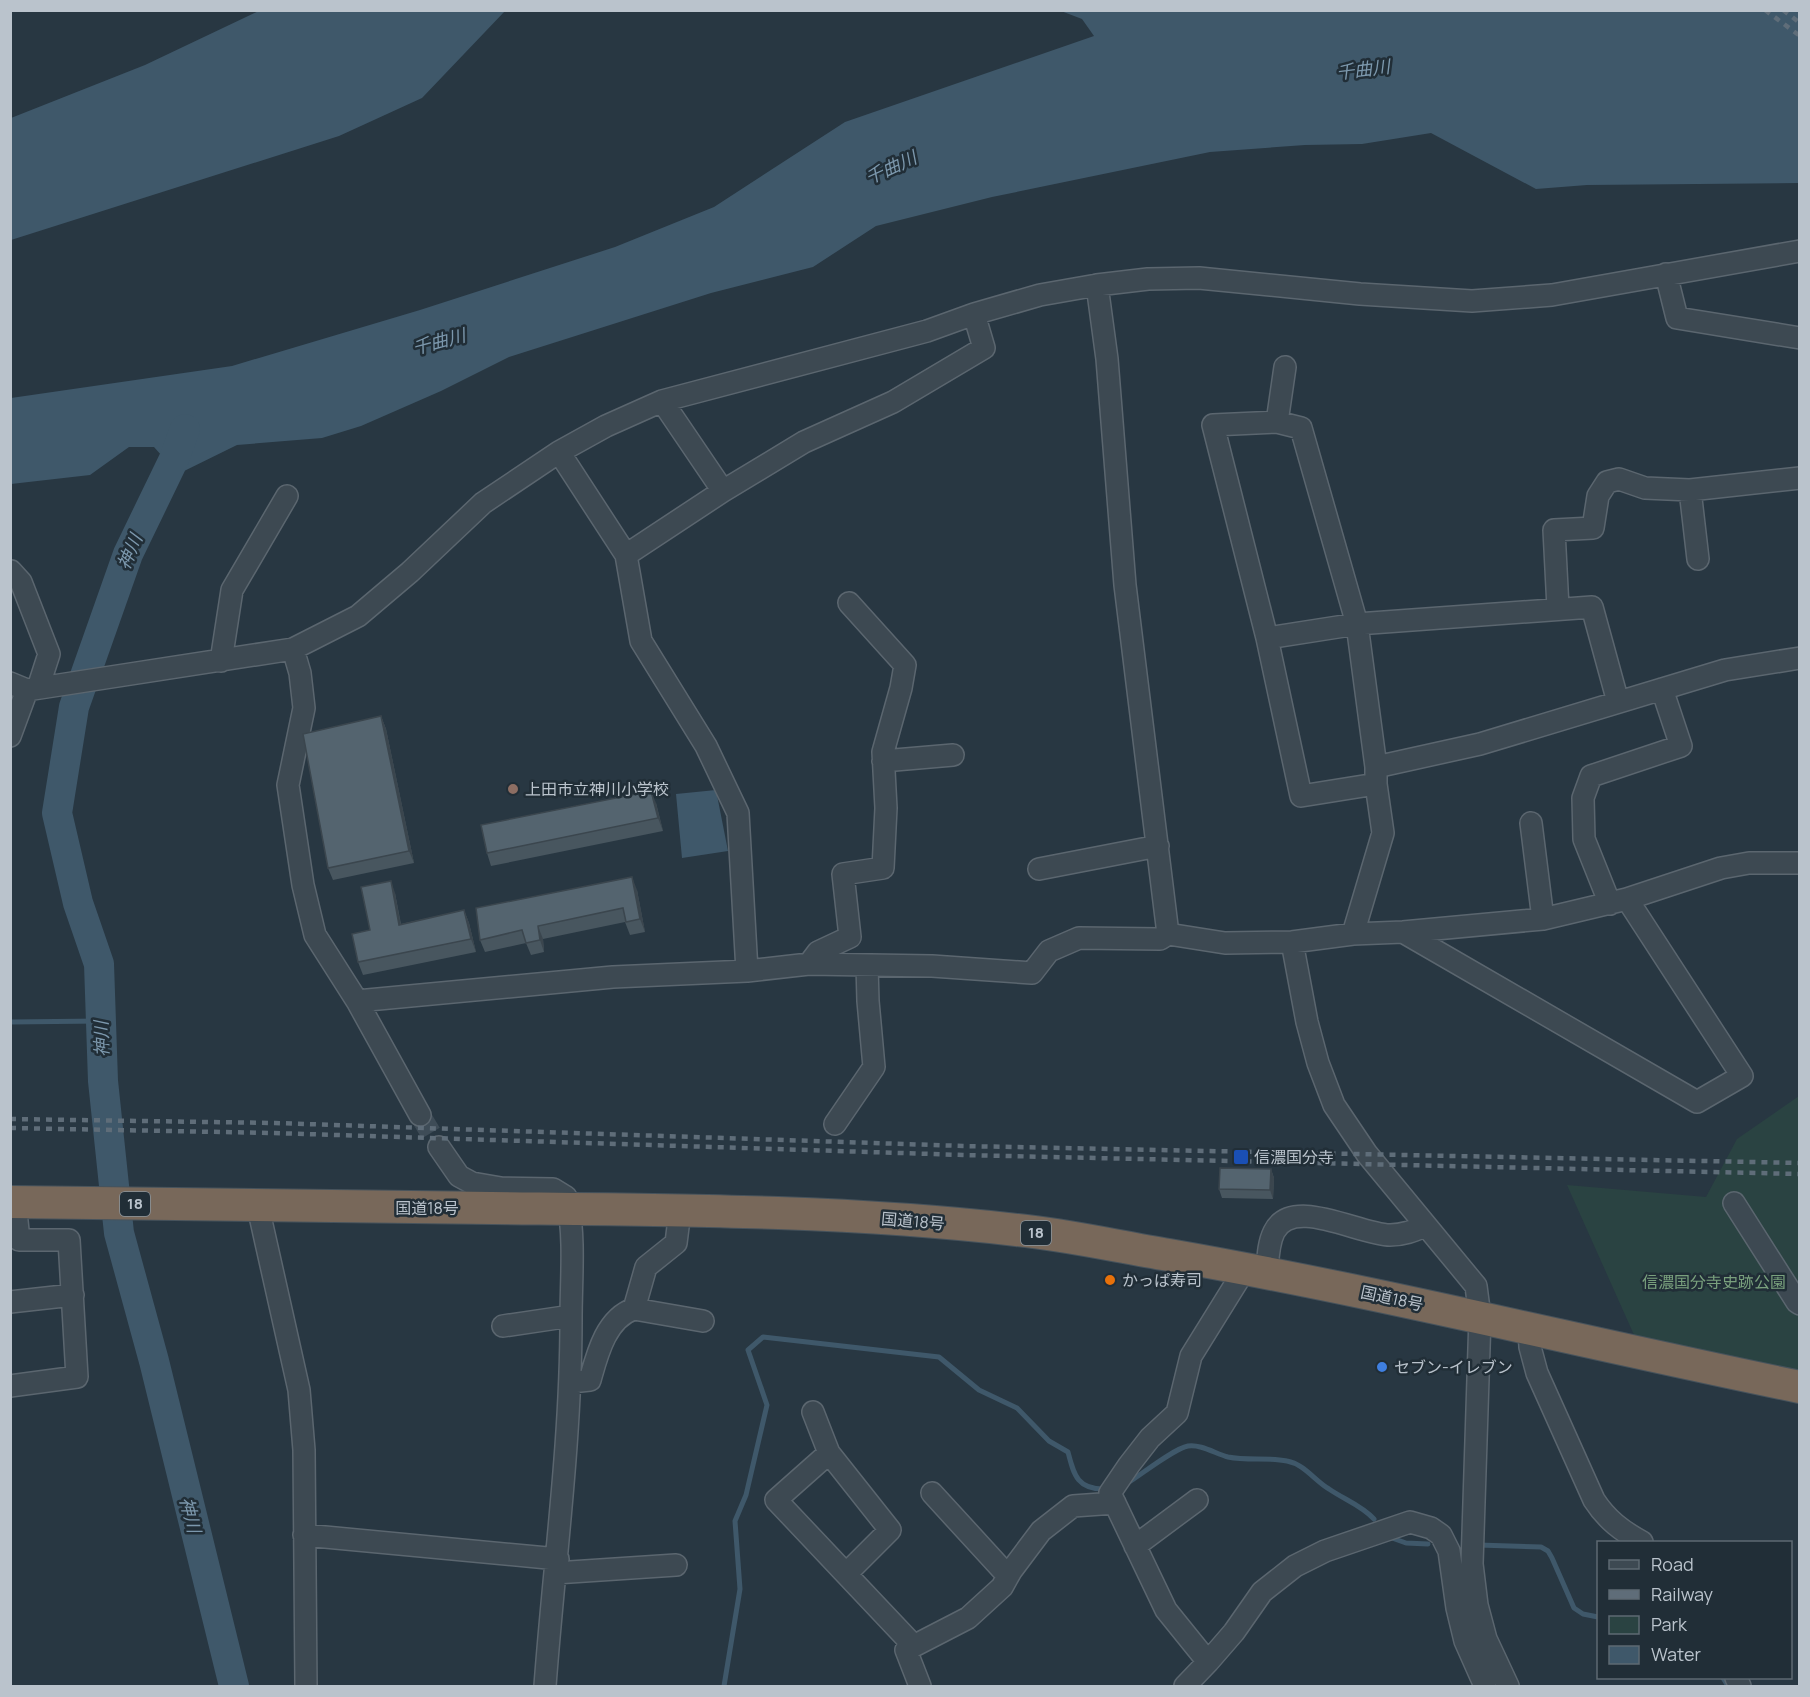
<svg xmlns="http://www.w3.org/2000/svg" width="1810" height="1697" viewBox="0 0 1810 1697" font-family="Manrope,'Noto Sans JP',sans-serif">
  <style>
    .green { fill: #2a4342 }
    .water { fill: #3f586a }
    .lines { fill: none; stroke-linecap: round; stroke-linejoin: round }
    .stream { stroke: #3f586a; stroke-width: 5 }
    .river { stroke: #3f586a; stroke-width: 30 }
    .minor-tunnel { stroke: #3e4c57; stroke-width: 21; stroke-dasharray: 21 10; stroke-linecap: butt }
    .minor-casing { stroke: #5b666f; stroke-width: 24 }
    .highway-casing { stroke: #47535c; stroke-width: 34 }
    .minor { stroke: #3d4952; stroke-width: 21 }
    .highway { stroke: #78685a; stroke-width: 32 }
    .rail { stroke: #5f6d79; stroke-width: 4.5; stroke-dasharray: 6 6; stroke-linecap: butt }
    .wall { fill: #48565f }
    .shaded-wall { fill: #3b464e }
    .building { fill: #54646f; stroke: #3b464e; stroke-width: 1.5 }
    .education-dot { fill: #8d6e63; stroke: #212e37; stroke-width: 2 }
    .transit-dot { fill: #1a4fb4; stroke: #212e37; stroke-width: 2 }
    .food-dot { fill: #e8710a; stroke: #212e37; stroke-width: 2 }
    .shop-dot { fill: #3f7fe0; stroke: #212e37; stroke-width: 2 }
    .labels { text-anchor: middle; stroke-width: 5; stroke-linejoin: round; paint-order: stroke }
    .shield { fill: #212e37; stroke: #8c969f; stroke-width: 1.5 }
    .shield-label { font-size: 15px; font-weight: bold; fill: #bac3cc }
    .poi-label { font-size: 16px; fill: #bac3cc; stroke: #212e37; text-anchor: start }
    .street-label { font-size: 16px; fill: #bac3cc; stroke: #212e37 }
    .park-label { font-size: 16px; fill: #79a07d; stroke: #212e37 }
    .water-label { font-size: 18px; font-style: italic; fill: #7c98ad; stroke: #212e37 }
  </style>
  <rect width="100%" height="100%" fill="#283742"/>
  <!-- green -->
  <path class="green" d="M1799,1096V1388L1643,1355L1567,1185L1706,1197L1737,1139Z"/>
  <!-- water -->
  <path class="water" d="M261,10L505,11L422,98L339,136L11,240V118L145,65Z
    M1061,11H1799V183L1587,185L1536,189L1431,133L1362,144L1305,145L1210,152L992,197L876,226L813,267L711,293L509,357L441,391L361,426L322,438L237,445L178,474L154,447H129L90,475L11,484V398L232,366L420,310L615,247L714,207L845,122L1094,36L1082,19Z
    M716,790L728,851L682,858L676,794Z"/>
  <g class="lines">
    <!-- stream -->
    <path class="stream" d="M10,1022L101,1021
      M1126,1484C1141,1475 1173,1449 1188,1446C1201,1444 1216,1454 1228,1457C1247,1461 1268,1457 1287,1461C1304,1464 1315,1481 1329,1489C1345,1500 1361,1505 1374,1519
      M1392,1538L1406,1543L1428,1544
      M1478,1545L1541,1547L1548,1551L1552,1558L1574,1608L1583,1614L1598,1617
      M1723,1678L1728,1686
      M724,1686L740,1589L735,1521L746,1495L767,1405L748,1350L763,1337L939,1357L979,1390L1017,1408L1049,1441L1068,1452C1074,1476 1078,1490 1106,1489"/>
    <!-- river -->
    <path class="river" d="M185,429L174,459L128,554L74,707L57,813L78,903L99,964L103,1081L119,1233L154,1361L234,1686"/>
    <!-- minor-tunnel -->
    <path class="minor-tunnel" d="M420,1115L439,1147"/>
    <!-- minor casing -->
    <g class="minor-casing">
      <path id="minor" d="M1666,274L1677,318L1800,338
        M1097,285L1107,359L1125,585L1168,934
        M662,401L723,491L804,442L893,402L984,348L974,314
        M1277,422L1301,428L1357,624L1376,767V784L1301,796L1267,638L1213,425Z
        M1277,422L1285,367
        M559,452L626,555L723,491
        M1690,490L1698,559
        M626,555L641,641L706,746L738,813L747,971
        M11,571L21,582L49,654L38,688
        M1558,608L1554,530L1593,528L1598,496L1607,482L1619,479L1645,488L1690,490L1800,478
        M1267,638L1357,624L1592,607L1618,702
        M293,649L300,673L304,708L288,785L303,885L315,935L357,1001L420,1115
        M221,661L232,590L287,496
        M10,683L27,690L293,649L358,616L410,572L483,503L559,452L606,426L662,401L927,331L974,314L1040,295L1097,285L1148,279L1199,278L1360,294L1472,301L1552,295L1800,251
        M10,736L27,690
        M883,761L953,755
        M1376,767L1480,744L1725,670L1800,658
        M1531,823L1543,919
        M1039,869L1158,846
        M1610,904L1584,839L1583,798L1591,776L1681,746L1662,689
        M1403,932L1697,1102L1742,1076L1627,899
        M1353,934L1383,833L1376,784
        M1292,942L1307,1022L1318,1063L1334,1105L1367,1154L1476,1286L1480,1317L1472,1564L1477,1605L1486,1639L1508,1686
        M809,964L818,952L850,937L843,874L883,868L886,808L883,752L901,688L905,665L849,603
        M357,1001L613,977L747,971L809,964L932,966L1032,973L1049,951L1079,938L1160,939L1168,934L1225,943L1292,942L1353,934L1403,932L1543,919L1627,899L1721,868L1749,863H1800
        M835,1124L874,1067L868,1001L867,965
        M439,1147L459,1176L472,1183L501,1188L553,1189L566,1197L568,1202C575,1241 571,1280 571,1320C571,1443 554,1564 545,1686
        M1734,1203L1797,1302L1800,1304
        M258,1207L299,1390L304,1450L306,1686
        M1267,1272C1268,1259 1268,1244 1274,1232C1292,1195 1360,1235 1390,1235C1403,1235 1413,1231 1425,1226
        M10,1302L73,1295
        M634,1309L646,1267L676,1243L680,1211
        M503,1326L571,1316
        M1529,1328L1530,1347L1537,1373L1594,1500C1607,1520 1622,1531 1642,1542
        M571,1382L590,1380C597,1355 606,1318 634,1309L703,1321
        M10,1386L77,1377L69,1240H19L15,1202
        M813,1412L829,1453L890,1530L847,1573
        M829,1453L776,1500L914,1646
        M932,1493L1008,1576
        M304,1535L558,1559
        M1135,1546L1197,1500
        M555,1573L676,1565
        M1208,1662L1234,1632L1262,1592L1295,1566L1325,1551L1410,1522L1431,1528L1441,1535L1449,1551L1457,1608L1465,1641L1485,1686
        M1736,1678L1740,1686
        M920,1686L906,1650L968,1618L1002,1587L1011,1571L1041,1531L1073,1506L1115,1503
        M1185,1686L1208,1662L1166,1610L1110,1493L1129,1465L1150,1438L1177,1413L1191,1356L1245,1269"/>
    </g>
    <!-- highway casing -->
    <g class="highway-casing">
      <path id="highway" d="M10,1202C171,1204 331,1207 491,1208C666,1210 843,1210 1017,1230C1068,1235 1119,1247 1169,1255C1381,1292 1589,1344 1800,1387"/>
    </g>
    <!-- minor -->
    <use href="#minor" class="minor"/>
    <!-- highway -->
    <use href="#highway" class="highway"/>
    <!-- rail -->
    <path class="rail" d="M1765,10L1800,36
      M1783,10L1800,23
      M10,1119L275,1123L963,1146L1800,1163
      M10,1128L274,1133L963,1155L1800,1174"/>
  </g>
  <!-- wall -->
  <path class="wall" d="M381,716L386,729L414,863L333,880L328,868Z
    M656,803L663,831L491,866L487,853Z
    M637,890L645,932L630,935L625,922L543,939L544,952L531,955L526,943L485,952L480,940Z
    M395,893L401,924L464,910L469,923L476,952L363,975L358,962L370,930Z
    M1271,1169L1274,1178L1273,1199L1222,1198L1219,1189Z"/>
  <!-- shaded-wall -->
  <path class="shaded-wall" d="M381,716L386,729L414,863L409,851Z
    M651,791L656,803L663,831L658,818Z
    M632,877L637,890L645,932L640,919Z
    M391,881L395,893L403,937L399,925Z
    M464,910L469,923L476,952L471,939Z
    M538,926L543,939L544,952L540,940Z
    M1271,1169L1274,1178L1273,1199L1270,1190Z"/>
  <!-- building -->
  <path class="building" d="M381,716L409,851L328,868L303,734Z
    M651,791L658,818L487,853L481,825Z
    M632,877L640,919L626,922L623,908L538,926L540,940L526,943L522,930L480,940L476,908Z
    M391,881L399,925L464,910L471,939L358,962L352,934L370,930L361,887Z
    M1220,1168L1271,1169L1270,1190L1219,1189Z"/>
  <!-- markers -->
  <circle class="education-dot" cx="513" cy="789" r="6"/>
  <rect class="transit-dot" x="1233" y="1149" width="16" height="16" rx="3"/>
  <circle class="food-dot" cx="1110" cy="1280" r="6"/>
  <circle class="shop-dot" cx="1382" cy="1367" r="6"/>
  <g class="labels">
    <!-- shield labels -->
    <g class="shield">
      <rect x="120" y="1192" width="30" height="24" rx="4.5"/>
      <rect x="1021" y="1221" width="30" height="24" rx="4.5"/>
    </g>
    <g class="shield-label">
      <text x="135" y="1209">18</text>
      <text x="1036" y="1238">18</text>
    </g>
    <!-- poi labels -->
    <g class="poi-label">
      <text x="525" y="795">上田市立神川小学校</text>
      <text x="1254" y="1163">信濃国分寺</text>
      <text x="1122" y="1286">かっぱ寿司</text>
      <text x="1394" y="1373">セブン-イレブン</text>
    </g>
    <!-- street labels -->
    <g class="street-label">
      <text x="427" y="1214">国道18号</text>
      <text transform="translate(913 1221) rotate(5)" y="6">国道18号</text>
      <text transform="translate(1392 1298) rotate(12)" y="6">国道18号</text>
    </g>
    <!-- park labels -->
    <g class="park-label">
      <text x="1714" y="1288">信濃国分寺史跡公園</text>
    </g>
    <!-- water labels -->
    <g class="water-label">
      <text transform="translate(1363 70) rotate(-7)" y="6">千曲川</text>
      <text transform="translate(891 168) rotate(-25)" y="6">千曲川</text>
      <text transform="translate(439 342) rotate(-15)" y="6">千曲川</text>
      <text transform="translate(130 552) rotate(-67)" y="6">神川</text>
      <text transform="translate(102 1039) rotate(-92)" y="6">神川</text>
      <text transform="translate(190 1515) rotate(76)" y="6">神川</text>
    </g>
  </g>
  <!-- border -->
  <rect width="1810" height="1697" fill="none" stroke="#bac3cc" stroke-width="24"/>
  <!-- legend -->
  <rect x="1597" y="1541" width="195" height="138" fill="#212e37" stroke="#5e6a73" stroke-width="1.5"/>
  <rect x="1609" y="1560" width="30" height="9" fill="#3d4952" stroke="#5e6a73" stroke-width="1.5"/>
  <text x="1651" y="1571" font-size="18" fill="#bac3cc">Road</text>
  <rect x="1609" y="1590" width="30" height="9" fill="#5f6d79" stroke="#5e6a73" stroke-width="1.5"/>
  <text x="1651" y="1601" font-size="18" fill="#bac3cc">Railway</text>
  <rect x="1609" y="1616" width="30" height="18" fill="#2a4342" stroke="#5e6a73" stroke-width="1.5"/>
  <text x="1651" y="1631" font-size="18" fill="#bac3cc">Park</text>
  <rect x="1609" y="1646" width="30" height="18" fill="#3f586a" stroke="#5e6a73" stroke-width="1.5"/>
  <text x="1651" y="1661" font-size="18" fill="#bac3cc">Water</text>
</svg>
